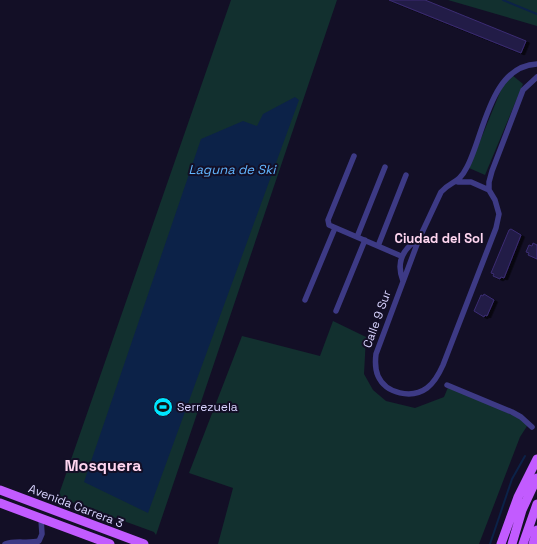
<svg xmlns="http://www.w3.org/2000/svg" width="537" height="544" viewBox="0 0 537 544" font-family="'Space Grotesk',sans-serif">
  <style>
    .grass { fill: #12302f }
    .water { fill: #0c2248 }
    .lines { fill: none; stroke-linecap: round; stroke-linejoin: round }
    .stream { stroke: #0c2248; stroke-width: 2 }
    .building { fill: #241b47; stroke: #3b2d73; filter: url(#shadow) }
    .minor { stroke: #3d3a85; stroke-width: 5.5 }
    .primary { stroke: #c25bff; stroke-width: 9 }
    .labels { text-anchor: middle; stroke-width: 4; stroke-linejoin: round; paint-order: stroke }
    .street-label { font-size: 12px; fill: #d9d4ff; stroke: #130f26 }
    .poi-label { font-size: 12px; fill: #d9d4ff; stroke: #130f26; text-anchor: start }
    .water-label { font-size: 13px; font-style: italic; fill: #62b6ff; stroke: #130f26 }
    .neighbourhood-label { font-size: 13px; font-weight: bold; fill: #ffd6f0; stroke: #130f26 }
    .district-label { font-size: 16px; font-weight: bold; fill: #ffd6f0; stroke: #130f26 }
  </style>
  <defs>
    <filter id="shadow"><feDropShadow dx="3.5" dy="2" stdDeviation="0" flood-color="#0009"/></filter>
  </defs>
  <rect width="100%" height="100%" fill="#130f26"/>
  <!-- grass -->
  <path class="grass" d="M231,0H337L156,535L154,532L58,497Z
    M448,0H537V26Z
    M512,75L523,84L485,175L469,168L503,85Z
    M333,321L366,337L364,374L373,390L386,401L415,408L444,397L449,385L529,423L520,437L479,544H218L233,488L189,473L242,336L320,356Z"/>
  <!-- water -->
  <path class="water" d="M295,97L299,100L148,513L84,482L201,139L243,121L257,126L263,114Z"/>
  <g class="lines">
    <!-- stream -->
    <path class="stream" d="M503,0L537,14
      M490,544L512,479L525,456"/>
  </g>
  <!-- building -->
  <path class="building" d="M389,0H425L526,41L521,53Z
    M511,229L521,235L504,278L501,277L500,279L493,276L494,274L491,273L509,230Z
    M533,243L537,245V259L528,255L529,253L526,252L529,245L532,246Z
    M484,294L494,300L487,316L485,315L484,317L474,311L481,295L483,296Z"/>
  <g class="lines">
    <!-- minor -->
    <path class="minor" d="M537,64C490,66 484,135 467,167C458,185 452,180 441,192L419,239L376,354C375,362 375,369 378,376C386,394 412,399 427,388C435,382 439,374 443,365L496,228L499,214L495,200L489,190V182L492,171L523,90L537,77
      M354,156L328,220L329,225L401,256
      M458,182H471L489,190
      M357,237L385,167
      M378,246L406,175
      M403,281C396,263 402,249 419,239
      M305,300L335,228
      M336,311L365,240
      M447,385L512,412L521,417L532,427
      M5,544C16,540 27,544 39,541L42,534L41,519"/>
    <!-- primary -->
    <path class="primary" d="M0,490L144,544
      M0,503L110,544
      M501,544L518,497L537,459
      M512,544L522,510L537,478
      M523,544L537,504
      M533,544L537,530"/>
  </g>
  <!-- icons -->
  <defs>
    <g id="stadium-disc" transform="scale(1)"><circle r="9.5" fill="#00e5ff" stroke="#130f26"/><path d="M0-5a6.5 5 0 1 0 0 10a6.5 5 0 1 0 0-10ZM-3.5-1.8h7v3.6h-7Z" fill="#111"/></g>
  </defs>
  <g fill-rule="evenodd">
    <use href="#stadium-disc" x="163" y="407"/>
  </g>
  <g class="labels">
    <!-- street labels -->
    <g class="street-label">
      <text transform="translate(377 319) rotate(-70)" y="4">Calle 9 Sur</text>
      <text transform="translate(76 506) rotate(21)" y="4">Avenida Carrera 3</text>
    </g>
    <!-- poi labels -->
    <g class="poi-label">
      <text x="177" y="411">Serrezuela</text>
    </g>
    <!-- water labels -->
    <g class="water-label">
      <text x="232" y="174">Laguna de Ski</text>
    </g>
    <!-- neighbourhood labels -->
    <g class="neighbourhood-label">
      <text x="439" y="243">Ciudad del Sol</text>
    </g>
    <!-- district labels -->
    <g class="district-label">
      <text x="103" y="471">Mosquera</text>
    </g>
  </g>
</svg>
